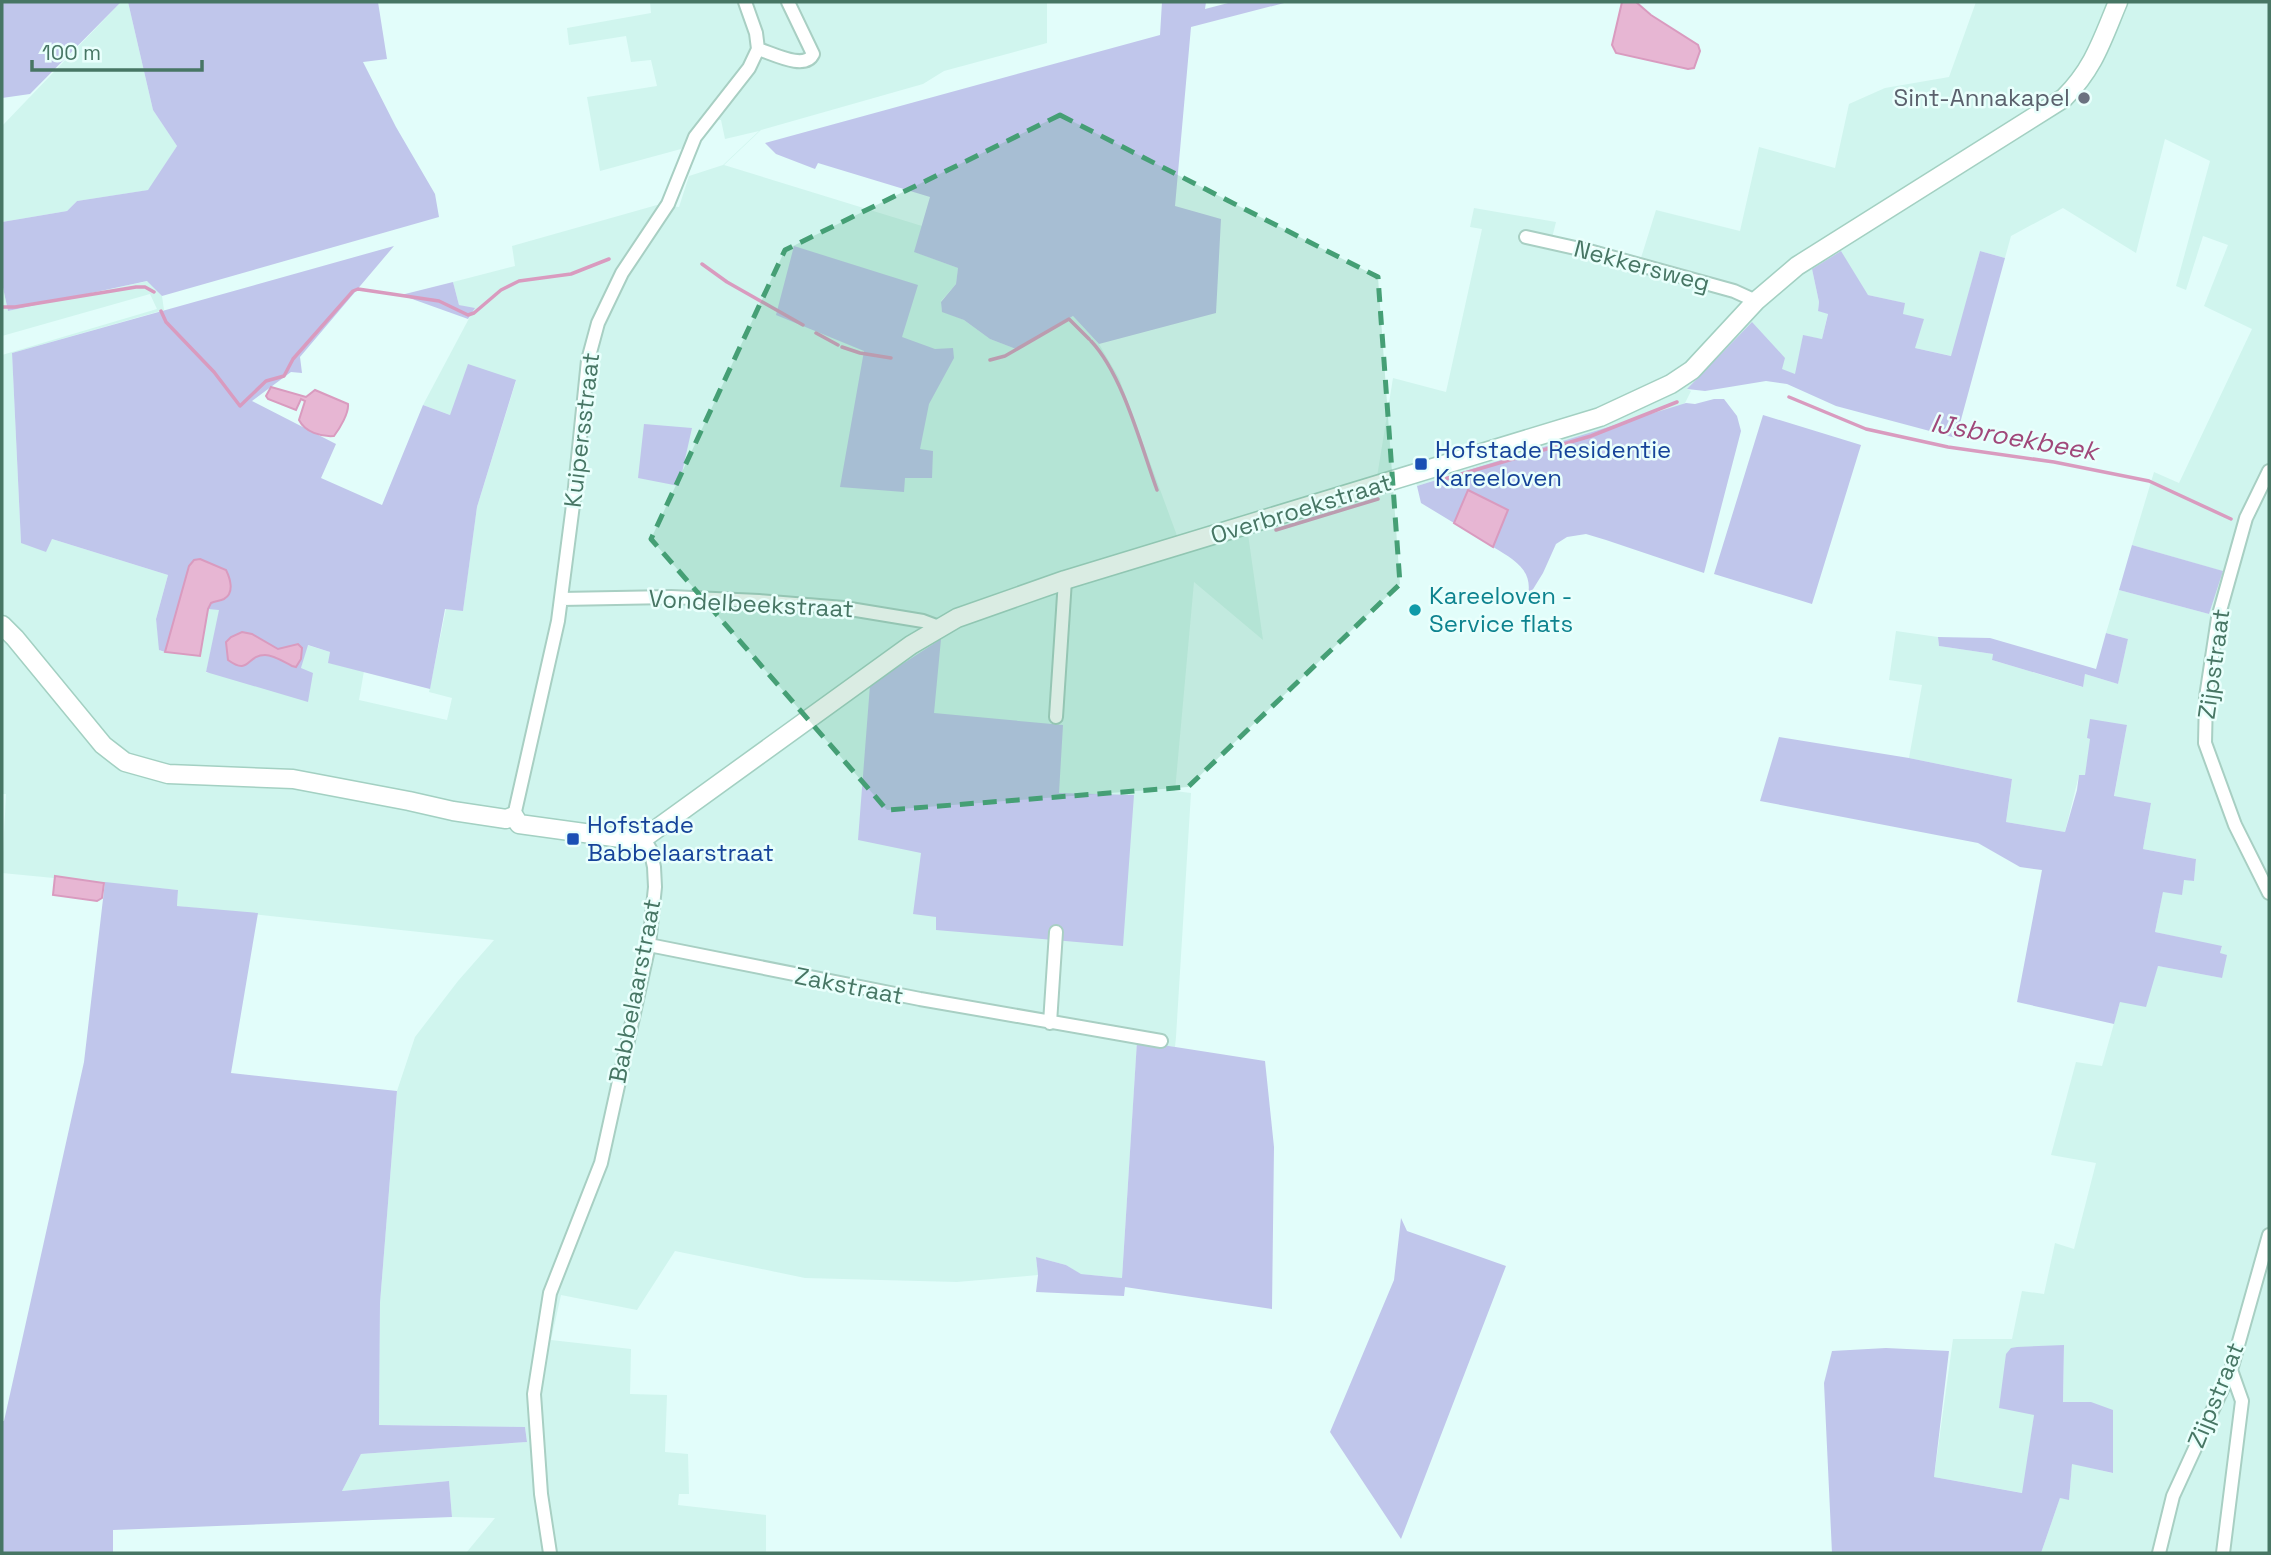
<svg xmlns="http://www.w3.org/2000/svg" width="2271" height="1555" viewBox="0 0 2271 1555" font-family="'Space Grotesk',sans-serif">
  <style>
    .residential { fill: #d0f5ee }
    .green { fill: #c0c6eb }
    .water { fill: #e7b6d3; stroke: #d99bbf; stroke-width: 2 }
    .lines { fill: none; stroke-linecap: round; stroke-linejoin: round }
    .stream { stroke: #d99bbf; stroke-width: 3.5 }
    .street-casing { stroke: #a8cfc3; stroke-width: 16 }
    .secondary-casing { stroke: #a3d0c2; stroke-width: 21 }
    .street { stroke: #fff; stroke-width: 12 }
    .secondary { stroke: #fff; stroke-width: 18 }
    .marked { fill: #459f75; fill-opacity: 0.2; stroke: #459f75; stroke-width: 5; stroke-dasharray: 14 9; stroke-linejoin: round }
    .worship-dot { fill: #6b7280; stroke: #e9fffc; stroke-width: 2.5 }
    .transit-dot { fill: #1a4fb4; stroke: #e9fffc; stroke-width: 2.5 }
    .culture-dot { fill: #0f9aa8; stroke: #e9fffc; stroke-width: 2.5 }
    .labels { text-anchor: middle; stroke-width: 5; stroke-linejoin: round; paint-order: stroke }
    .worship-label { font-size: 24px; fill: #5b616d; stroke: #e9fffc; text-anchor: end }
    .street-label { font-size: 24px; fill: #477664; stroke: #e9fffc }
    .transit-label { font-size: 24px; fill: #164399; stroke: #e9fffc; text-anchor: start }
    .culture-label { font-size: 24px; fill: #0d838f; stroke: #e9fffc; text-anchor: start }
    .water-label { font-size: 26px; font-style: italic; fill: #a0487a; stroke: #e9fffc }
  </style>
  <rect width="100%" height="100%" fill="#e2fdfa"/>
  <!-- residential -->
  <path class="residential" d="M121,2H128L153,110L177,146L149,190L77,201L67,211L2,222V126Z
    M650,2H1047V43L944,71L923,84L761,130L724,165L922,226L915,252L958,268L956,284L941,301L942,311L964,320L990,339L1016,349L1073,316L1099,344L1119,378L1183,552L1248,534L1263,640L1194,582L1175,791L1191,793L1176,1037L1175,1047L1137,1042L1122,1278L1080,1274L1066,1265L1036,1257L1038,1275L957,1282L805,1278L675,1251L637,1310L561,1295L551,1340L631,1349L630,1394L667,1395L665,1452L688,1454L689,1494H679L678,1505L766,1515V1553H466L495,1518L452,1517L449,1481L342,1491L361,1454L527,1442L525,1427L379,1425L380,1303L397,1091L415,1037L458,981L494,940L177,906L178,890L2,873L6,794H2V355L157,309L150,294L2,336V283L8,311L148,281L162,296L164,310L12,353L21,543L52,539L168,575L156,619L160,651L200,656L208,609H220L206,673L301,668L307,645L330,652L329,663L364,671L359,700L447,720L452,698L429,692L446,609L463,610L477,507L516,381L450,415L423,405L474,309L459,305L453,282L515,266L512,246L657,205L679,207L689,176L723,165L759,131L725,139L721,120L701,118L681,149L600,171L587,97L657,86L651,60L631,62L626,36L569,45L567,28L651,13Z
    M1976,2H2269V1553H2041L2060,1498L2069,1499L2072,1463L2112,1473L2091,1402L2063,1403L2064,1346L2034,1415L2023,1493L1934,1477L1953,1339H2012L2022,1291L2044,1294L2055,1243L2074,1249L2096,1163L2051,1155L2076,1062L2102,1066L2120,1002L2158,966L2222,978L2220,953L2222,947L2155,932L2163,891L2184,879L2194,881L2196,859L2143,849L2151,803L2114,797L2127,725L2087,738L2091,739L2085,776L2079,775L2065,832L2006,822L2012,779L1909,758L1922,685L1889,680L1896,631L1938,637L1939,646L1993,654L1992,660L2082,687L2085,674L2118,684L2128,639L2106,633L2119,590L2209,614L2222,571L2132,545L2154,472L2179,483L2252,329L2204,306L2228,245L2203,236L2186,290L2176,286L2210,161L2165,139L2136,253L2063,208L2011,236L2005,258L1980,251L1952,356L1915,348L1903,314L1904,303L1868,295L1812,269L1819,302L1818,310L1828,313L1822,339L1803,336L1796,374L1687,389L1691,391L1685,403L1678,407L1417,486L1409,467L1377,477L1393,378L1446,392L1482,229L1470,227L1474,208L1556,222L1552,238L1640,261L1656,210L1740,231L1759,147L1835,168L1849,104L1885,88L1949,77Z"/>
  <!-- green -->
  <path class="green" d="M2,2H121L30,94L2,98Z
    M128,2H378L387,59L363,62L396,127L435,194L439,217L162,296L147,281L8,311L2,283V222L67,211L77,201L148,190L177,146L153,110Z
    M1162,2H1206L1205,9L1232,2H1288L1191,27L1175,206L1221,219L1216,313L1099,344L1073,316L1016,349L990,339L964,320L942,312L941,302L956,284L958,268L914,252L930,197L818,163L815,169L776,154L765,143L1160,35Z
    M394,246L300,357L302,373L291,372L252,401L336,444L321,478L382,505L423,405L450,415L468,364L516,380L477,507L463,611L445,609L430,689L328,663L330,652L308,645L301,668L313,673L308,702L206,672L219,610L208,609L211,603L224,599L226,570L194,560L189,566L165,652L159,650L156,619L168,575L52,539L46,552L21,543L12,353Z
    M794,246L918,285L902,337L935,349L953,348L954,358L929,404L920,449L933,451L932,478H905L904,492L840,487L864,351L776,315Z
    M1841,251L1868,295L1905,303L1903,314L1924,319L1915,348L1951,356L1980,251L2005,258L1956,438L1836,406L1787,384L1766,381L1705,391L1687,389L1752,322L1785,358L1782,369L1795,374L1803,335L1822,339L1828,314L1818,311L1819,302L1812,269Z
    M453,282L459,305L475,308L468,319L401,295Z
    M1714,399H1724L1737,416L1741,431L1704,573L1606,540L1586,534L1567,537L1556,544L1543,573L1527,599C1535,571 1515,560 1493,547L1508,510L1468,490L1454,523L1421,503L1417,486L1686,403L1695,404Z
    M1763,415L1861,445L1812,604L1714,574Z
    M644,424L692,428L679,486L638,478Z
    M2132,545L2223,571L2209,614L2119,590Z
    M2106,633L2128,639L2118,684L2085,674L2083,687L1992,660L1993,654L1939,646L1938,637L1990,638L2096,669Z
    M941,639L934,713L1063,725L1059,793L1134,795L1123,946L936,930V917L913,914L921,853L858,840L870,685Z
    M2090,719L2127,725L2114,796L2151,803L2143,849L2196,859L2194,881L2184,880L2182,895L2163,892L2155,932L2222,946L2220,953L2227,955L2222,978L2158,966L2146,1007L2120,1002L2114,1024L2017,1002L2042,870L2020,867L1978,843L1760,801L1779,737L1909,758L2012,779L2006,822L2065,832L2077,790L2079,775H2085L2090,739L2087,738Z
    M105,882L178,890L177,906L258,913L231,1073L397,1091L380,1303L379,1425L525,1427L527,1442L361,1454L342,1491L449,1481L452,1517L113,1530V1553H2V1421H4L84,1062Z
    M1137,1041L1265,1061L1274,1147L1272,1309L1125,1287L1124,1296L1036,1292L1038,1275L1036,1257L1066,1265L1081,1274L1122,1278Z
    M1401,1218L1407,1231L1506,1266L1401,1539L1330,1432L1394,1280Z
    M2064,1345L2063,1402H2091L2113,1410V1473L2072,1464L2069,1500L2060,1498L2041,1553H1832L1824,1383L1832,1351L1886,1348L1949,1351L1934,1477L2022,1493L2034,1415L1999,1408L2006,1354L2011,1348L2017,1347Z"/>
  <!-- water -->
  <path class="water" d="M1622,2H1636L1651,15L1698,45L1700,51L1694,68L1688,69L1616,53L1612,45Z
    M271,387L306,397L315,390L348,404C349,413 340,428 334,436C321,437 305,432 299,420L305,401L301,399L296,410L268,399L266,396Z
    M1468,490L1508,510L1493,547L1454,523Z
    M200,559L226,570C230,578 235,593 224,599C220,601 215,601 211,603L208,609L200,656L165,652L189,566L194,560Z
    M242,632L252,634L278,649L298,644L302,648L301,659L296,667L292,666C284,662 274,655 265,655C246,655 250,676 228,660L226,642L231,637Z
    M55,876L104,883L102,898L97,901L53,895Z"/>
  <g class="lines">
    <!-- stream -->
    <path class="stream" d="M702,264L727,282L803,325
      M2,307H15L136,287H145L154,292
      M161,311L166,322L214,372L240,406L266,381L284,376L293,359L353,291L358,289L439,301L468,315L474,313L501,290L519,281L571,274L609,259
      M816,333L838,345
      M1091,341C1123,375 1141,446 1157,490
      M842,347L860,353L891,358
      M990,360L1005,356L1069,319L1089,339
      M1789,397L1866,429L1948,447L2054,462L2149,481L2231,519
      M1441,480L1591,436L1677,402
      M1276,530L1378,499"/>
    <!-- street casing -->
    <g class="street-casing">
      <path id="street" d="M758,49C772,53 805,71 813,54L788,2
        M1526,237L1589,251L1734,291L1756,301
        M2269,471L2246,518L2218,618L2206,697L2205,743L2235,825L2269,893
        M561,599L671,597L759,601L844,608L923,621L939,627
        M1056,717L1065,580
        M514,816L558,621L574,497L588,360L598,323L622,273L668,204L695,137L749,68L758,49L756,33L745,2
        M649,945L920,999L1161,1041
        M1050,1023L1056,932
        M550,1553L541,1494L534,1394L550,1293L601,1163L649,945L655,887L654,867L650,849L644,838
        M2159,1553L2173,1496L2231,1370L2269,1235
        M2223,1553L2242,1401L2231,1370"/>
    </g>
    <!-- secondary casing -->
    <g class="secondary-casing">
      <path id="secondary" d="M2,625L15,638L103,745L125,762L168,774L293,779L409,801L453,811L506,819L514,816L519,824L628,839L644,838L911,645L957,618L1065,580L1600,417L1671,384L1692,370L1756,301L1797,266L2064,98C2094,68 2102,40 2118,2"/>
    </g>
    <!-- street -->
    <use href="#street" class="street"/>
    <!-- secondary -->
    <use href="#secondary" class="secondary"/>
  </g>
  <!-- marked area -->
  <path class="marked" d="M1060,115L1378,277L1400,584L1188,787L887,810L651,539L785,250Z"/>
  <!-- markers -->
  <circle class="worship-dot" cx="2084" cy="98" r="7"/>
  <g class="transit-dot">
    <rect x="1414" y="457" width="14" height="14" rx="3.5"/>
    <rect x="566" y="832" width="14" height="14" rx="3.5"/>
  </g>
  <circle class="culture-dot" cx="1415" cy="610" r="7"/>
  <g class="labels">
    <!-- worship labels -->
    <g class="worship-label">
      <text x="2070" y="106">Sint-Annakapel</text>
    </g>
    <!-- street labels -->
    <g class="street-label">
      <text transform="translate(1642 266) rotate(15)" y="8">Nekkersweg</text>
      <text transform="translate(582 430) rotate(-83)" y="8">Kuipersstraat</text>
      <text transform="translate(1301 509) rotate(-17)" y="8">Overbroekstraat</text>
      <text transform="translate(751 604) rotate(3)" y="8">Vondelbeekstraat</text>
      <text transform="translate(2214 664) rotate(-82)" y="8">Zijpstraat</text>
      <text transform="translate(849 986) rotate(11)" y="8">Zakstraat</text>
      <text transform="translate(635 991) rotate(-79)" y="8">Babbelaarstraat</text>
      <text transform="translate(2216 1395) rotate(-68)" y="8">Zijpstraat</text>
    </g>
    <!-- transit labels -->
    <g class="transit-label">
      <text x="1435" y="458">Hofstade Residentie<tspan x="1435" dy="28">Kareeloven</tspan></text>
      <text x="587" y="833">Hofstade<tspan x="587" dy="28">Babbelaarstraat</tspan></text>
    </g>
    <!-- culture labels -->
    <g class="culture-label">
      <text x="1429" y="604">Kareeloven -<tspan x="1429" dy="28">Service flats</tspan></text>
    </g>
    <!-- water labels -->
    <g class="water-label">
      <text transform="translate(2014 437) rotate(10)" y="9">IJsbroekbeek</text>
    </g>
  </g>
  <!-- border -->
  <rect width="2271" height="1555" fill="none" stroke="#477664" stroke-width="7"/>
  <!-- scale -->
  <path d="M32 60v10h170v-10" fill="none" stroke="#477664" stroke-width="3.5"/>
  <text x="42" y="60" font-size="21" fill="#477664" stroke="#e9fffc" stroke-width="5" paint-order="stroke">100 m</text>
</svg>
